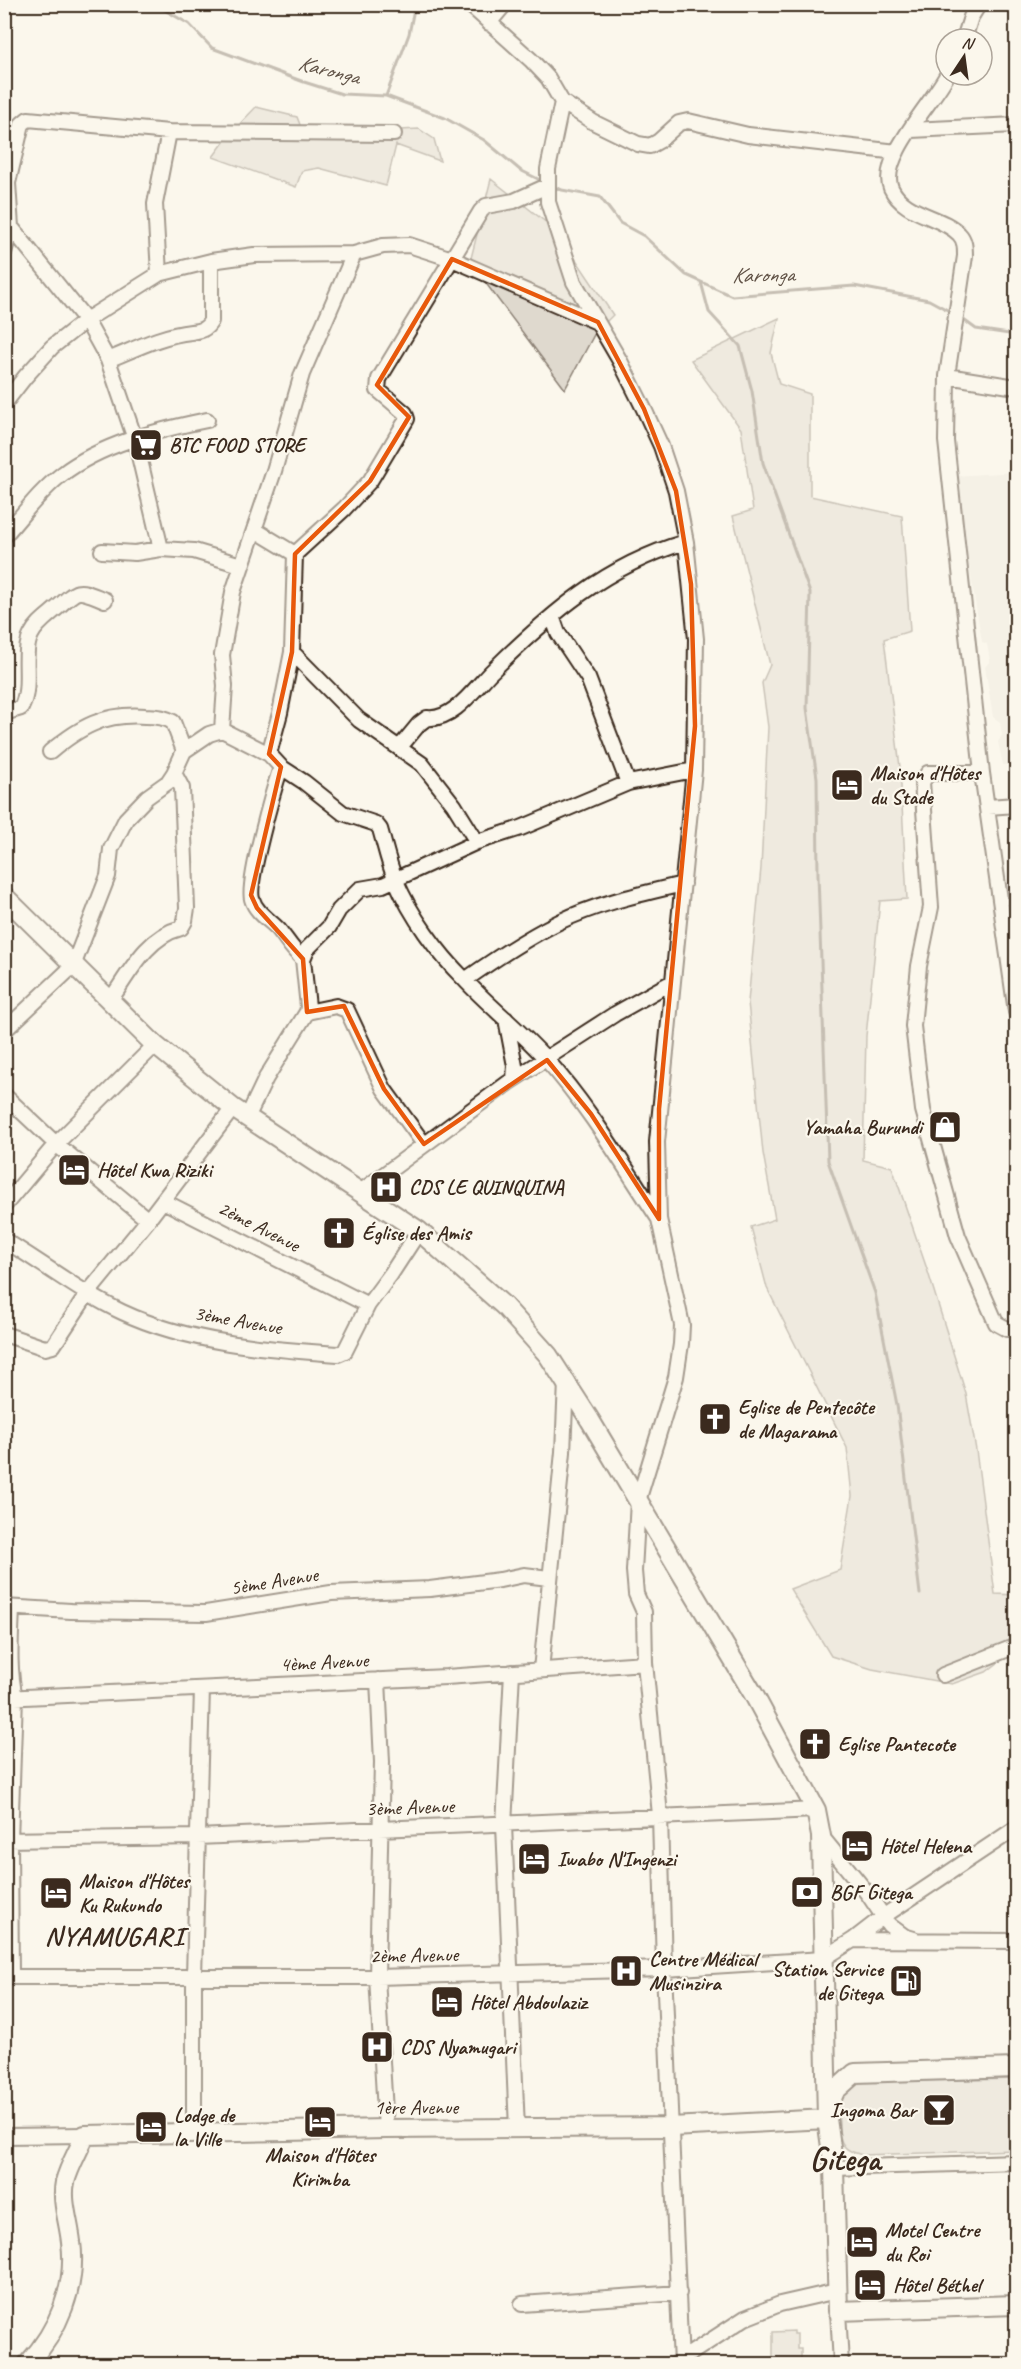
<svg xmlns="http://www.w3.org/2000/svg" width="1021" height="2369" viewBox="0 0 1021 2369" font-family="Caveat,sans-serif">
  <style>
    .built { fill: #ede8dd }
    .green { fill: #dfd9ce; stroke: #8d8276; stroke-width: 1.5 }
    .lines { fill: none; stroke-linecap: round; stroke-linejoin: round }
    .stream { stroke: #85796d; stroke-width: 3 }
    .minor-casing { stroke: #3b2a1e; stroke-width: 18 }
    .major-casing { stroke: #3b2a1e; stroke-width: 22 }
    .minor { stroke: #fbf7ec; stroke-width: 14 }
    .major { stroke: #fbf7ec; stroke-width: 18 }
    .marked { fill: none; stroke: #e8590c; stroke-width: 4.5; stroke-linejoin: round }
    .labels { text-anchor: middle; stroke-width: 4.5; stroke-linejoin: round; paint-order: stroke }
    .poi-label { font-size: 21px; font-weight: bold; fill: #3b2a1e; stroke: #fbf7ec; text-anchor: start }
    .street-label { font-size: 21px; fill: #3b2a1e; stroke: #fbf7ec }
    .water-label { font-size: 22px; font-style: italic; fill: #605246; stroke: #fbf7ec }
    .district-label { font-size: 27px; font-weight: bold; letter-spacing: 1.5px; fill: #3b2a1e; stroke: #fbf7ec }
    .town-label { font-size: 33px; font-weight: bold; fill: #3b2a1e; stroke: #fbf7ec }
  </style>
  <rect width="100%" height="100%" fill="#fbf7ec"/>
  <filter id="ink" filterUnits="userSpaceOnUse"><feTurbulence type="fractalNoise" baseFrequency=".0167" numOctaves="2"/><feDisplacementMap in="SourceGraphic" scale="12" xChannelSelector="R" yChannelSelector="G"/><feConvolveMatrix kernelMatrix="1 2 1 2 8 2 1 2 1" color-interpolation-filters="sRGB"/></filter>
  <g filter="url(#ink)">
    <!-- built -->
    <path class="built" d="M1016,472V764L1003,765L998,742L1002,735L1000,722L993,717L985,667L990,661L987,644L982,642L954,476Z"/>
    <!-- green -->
    <path class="green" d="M256,107L297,117L304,135L419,129L434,139L440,161L396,145L386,186L319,168L302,171L296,187L213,157L230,134Z
      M491,179L557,231L613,315L595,333L565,389L470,262Z
      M779,318L771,353L779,384L810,394V496L902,516L910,631L884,639L900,767L907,899L880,901L866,1036L863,1160L892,1167L928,1272L966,1394L976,1450L995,1594L1016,1595V1638L1012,1652L986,1672L952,1684L872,1669L831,1656L790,1589L840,1570L852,1496L847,1448L767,1288L751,1227L775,1219L763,1153L748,1002L761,868L768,727L762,683L770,665L733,516L753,510L741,429L691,360Z
      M1016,2079V2150L862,2155C856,2153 849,2152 845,2147C839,2140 839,2132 839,2124C837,2105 840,2087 861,2082Z
      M794,2331V2334H797V2349H801V2364H814H773V2332Z"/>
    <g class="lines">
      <!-- stream -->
      <path class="stream" d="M154,4L189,24L212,48L304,82L342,94L386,96L445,118L484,140L520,170L544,182
        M386,96L409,34L415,4
        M552,186L562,190L600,197L620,223L644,236L686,275L732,296L854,286L929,300L953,313
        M701,282L709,312L740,346L752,391L763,463L810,593L807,708L817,778L818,875L828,1161L875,1293L897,1405L920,1594
        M961,318L976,329L1016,335"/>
      <!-- minor casing -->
      <g class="minor-casing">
        <path id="minor" d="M469,4L531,60L548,78L562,102L593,122L638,144L650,146L659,141L679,123L688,121L748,135L897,152
          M489,23L505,4
          M964,39L971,17L979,4
          M947,75C934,101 878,159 891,188C904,216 941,215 959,234C965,240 965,248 965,256L947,376L946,441L982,773L1016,1012
          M562,102L548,169V202L574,282L620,361L644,409L661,446L676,491L686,542L696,639L694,770L657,1142L659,1219L682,1325L681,1344L676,1377L638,1501L634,1571L636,1594L644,1612L645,1663L660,1815L664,1969L681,2364
          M911,130L1016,125
          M11,227L86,320L108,360L135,439L161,549
          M4,253L11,227L8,183L22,124L28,119L169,132L394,134
          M354,254L302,374L274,471L233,592L222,655L225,686L222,730L269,754L281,767L304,782L343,813L376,824L380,829C385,846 389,865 396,881C411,916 437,952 464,979C490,1007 520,1030 546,1059C590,1108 623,1165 659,1219
          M159,274L155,204L169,132
          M108,360C135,349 162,335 191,332C200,331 206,330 211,321V261
          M947,376L1016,387
          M4,404L25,377L52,347L86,320L159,274L211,261L254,255L354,254L383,246L409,245L452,259L597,322
          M255,530L295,554
          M4,536C22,516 39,492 61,475C101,444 158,430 207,420
          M102,551L135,553L161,549L194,551L241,565
          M552,616L558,633L588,678L628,783
          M292,652L359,720L422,764L454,805L477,842
          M4,713L21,708C33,685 21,655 31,635C36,624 48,616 57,608C80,587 77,589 105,600
          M400,747L419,724L427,718C453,721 475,688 491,672C550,614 606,565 686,542
          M50,752C80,727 104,713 145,716C155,716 165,717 173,722L184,751
          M269,754L280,713L292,652L295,554L344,509L370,481L407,419L405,413L378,390L379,379L481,211L486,206L514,201L547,186
          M281,767C274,788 247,882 252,899C256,913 270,920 279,930C287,940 293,951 303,959L307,949L329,927L339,910L360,889L383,885L477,842L521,828L628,783L694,770
          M982,773H928L922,782L931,907L919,966L913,1026L923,1110L958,1236L996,1323L1007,1329H1016
          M988,807L1016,805
          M465,980C495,959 526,938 559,922C598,903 641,894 683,884
          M109,1002C129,974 146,937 181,928L185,921L187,908L182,788L174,773L184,751L209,734L222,730
          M307,1012L336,1006L347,1010L384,1089L424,1144
          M506,1019L515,1066L514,1079
          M4,1031L73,966L108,876L111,849L126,819L147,797L168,782L174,773
          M4,1095L56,1144L148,1220
          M247,1118L266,1078L307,1012L308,1007L303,959
          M359,1193L508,1083L615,1014L672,982
          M163,1201L368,1305
          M4,1206L56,1144L155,1045
          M4,1240C44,1264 81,1293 122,1312C188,1343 266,1349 338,1354L345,1351L368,1305L391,1274L419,1231
          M4,1334L45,1348L53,1346L88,1293L148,1220L233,1108
          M4,1607L71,1611L206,1613L331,1593L430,1589L500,1580L524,1575L549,1578
          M541,1670L563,1452L566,1382
          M512,1672L504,1825L517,2129
          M943,1675L1016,1646
          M378,1680L382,1762L377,1977L386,2129
          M4,1698L446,1677L645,1663
          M821,1836L868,1894L889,1925L904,1936L914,1939
          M4,1840L197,1837L816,1810
          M853,1940L884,1916L1016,1828
          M4,1977H377L664,1969L823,1959L853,1940L1016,1941
          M11,1977L10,1840L15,1697C8,1667 11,1638 12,1608
          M194,2134V1976L202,1689
          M4,2136L85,2135
          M834,2168L1016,2162
          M522,2304L679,2293
          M838,2311L841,2364
          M676,2363L745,2318L780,2304L837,2291"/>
      </g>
      <!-- major casing -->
      <g class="major-casing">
        <path id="major" d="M4,896L155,1045L233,1108L419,1231L504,1306L548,1355L590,1420L754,1695L816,1810L821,1836L827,2119L834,2168L838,2311L1016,2305
          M828,2108L835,2091L855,2073L1016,2068
          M28,2364C58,2331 77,2287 71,2242C69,2222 61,2201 65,2182C69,2166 79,2150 85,2135L386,2129L671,2127L827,2119"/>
      </g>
      <!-- minor -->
      <use href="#minor" class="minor"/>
      <!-- major -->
      <use href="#major" class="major"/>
    </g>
  </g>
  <!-- marked area -->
  <path d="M0 0H1021V2369H0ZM452,259L598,322L644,409L676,491L691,584L695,726L659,1109V1219L591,1114L547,1060L424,1144L384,1089L344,1006L307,1012L303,959L257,908L251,895L281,767L269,754L292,652L295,554L370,481L409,417L377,385Z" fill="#fbf7ec" fill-opacity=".55" fill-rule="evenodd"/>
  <path class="marked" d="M452,259L598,322L644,409L676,491L691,584L695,726L659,1109V1219L591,1114L547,1060L424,1144L384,1089L344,1006L307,1012L303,959L257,908L251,895L281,767L269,754L292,652L295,554L370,481L409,417L377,385Z"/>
  <!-- icons -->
  <defs>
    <g id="supermarket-square" transform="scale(1.725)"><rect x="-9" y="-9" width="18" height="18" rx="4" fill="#3b2a1e" stroke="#fbf7ec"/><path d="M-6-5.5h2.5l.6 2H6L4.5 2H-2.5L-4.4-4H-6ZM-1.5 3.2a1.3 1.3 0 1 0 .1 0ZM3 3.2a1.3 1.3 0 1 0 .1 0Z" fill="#fff"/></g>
    <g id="hotel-square" transform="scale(1.725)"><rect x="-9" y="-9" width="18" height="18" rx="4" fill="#3b2a1e" stroke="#fbf7ec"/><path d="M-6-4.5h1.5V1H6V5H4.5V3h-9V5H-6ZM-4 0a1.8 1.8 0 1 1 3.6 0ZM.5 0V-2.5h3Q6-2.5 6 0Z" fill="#fff"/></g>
    <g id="shop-square" transform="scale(1.725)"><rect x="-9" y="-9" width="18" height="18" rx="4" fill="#3b2a1e" stroke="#fbf7ec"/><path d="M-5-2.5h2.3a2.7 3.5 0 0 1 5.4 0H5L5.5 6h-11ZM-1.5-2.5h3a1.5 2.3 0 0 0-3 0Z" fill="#fff"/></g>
    <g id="hospital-square" transform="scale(1.725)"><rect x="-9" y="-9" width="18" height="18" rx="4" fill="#3b2a1e" stroke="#fbf7ec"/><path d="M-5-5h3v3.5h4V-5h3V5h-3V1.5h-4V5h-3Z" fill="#fff"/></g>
    <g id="church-square" transform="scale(1.725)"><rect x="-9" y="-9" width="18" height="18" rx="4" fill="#3b2a1e" stroke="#fbf7ec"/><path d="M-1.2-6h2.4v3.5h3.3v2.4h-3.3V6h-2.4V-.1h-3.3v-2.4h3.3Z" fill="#fff"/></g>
    <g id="bank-square" transform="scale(1.725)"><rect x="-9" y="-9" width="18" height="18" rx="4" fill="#3b2a1e" stroke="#fbf7ec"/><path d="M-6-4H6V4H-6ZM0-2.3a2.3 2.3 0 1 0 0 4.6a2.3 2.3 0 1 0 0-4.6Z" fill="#fff"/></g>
    <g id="fuel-square" transform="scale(1.725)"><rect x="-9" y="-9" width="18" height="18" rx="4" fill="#3b2a1e" stroke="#fbf7ec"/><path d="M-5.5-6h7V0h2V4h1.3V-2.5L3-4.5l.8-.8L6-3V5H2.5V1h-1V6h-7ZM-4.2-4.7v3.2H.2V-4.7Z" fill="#fff"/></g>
    <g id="bar-square" transform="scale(1.725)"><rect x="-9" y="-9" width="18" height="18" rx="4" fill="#3b2a1e" stroke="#fbf7ec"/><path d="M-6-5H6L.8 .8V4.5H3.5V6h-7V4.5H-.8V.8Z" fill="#fff"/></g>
  </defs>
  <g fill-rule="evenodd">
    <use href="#supermarket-square" x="146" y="445"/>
    <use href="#hotel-square" x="847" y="785"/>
    <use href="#shop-square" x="945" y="1127"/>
    <use href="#hotel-square" x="74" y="1170"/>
    <use href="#hospital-square" x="386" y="1187"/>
    <use href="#church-square" x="339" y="1233"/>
    <use href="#church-square" x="715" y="1419"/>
    <use href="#church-square" x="815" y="1744"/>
    <use href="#hotel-square" x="857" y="1846"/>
    <use href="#hotel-square" x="534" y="1859"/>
    <use href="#bank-square" x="807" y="1892"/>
    <use href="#hotel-square" x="56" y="1893"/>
    <use href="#hospital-square" x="626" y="1971"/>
    <use href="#fuel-square" x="906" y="1981"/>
    <use href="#hotel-square" x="447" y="2002"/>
    <use href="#hospital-square" x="377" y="2047"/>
    <use href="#bar-square" x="939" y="2110"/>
    <use href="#hotel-square" x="320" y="2122"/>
    <use href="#hotel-square" x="151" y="2127"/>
    <use href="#hotel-square" x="862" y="2242"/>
    <use href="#hotel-square" x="870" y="2285"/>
  </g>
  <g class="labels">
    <!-- poi labels -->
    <g class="poi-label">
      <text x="169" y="452">BTC FOOD STORE</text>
      <text x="870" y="780">Maison d'Hôtes<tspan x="870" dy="24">du Stade</tspan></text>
      <text x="922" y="1134" text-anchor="end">Yamaha Burundi</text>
      <text x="97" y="1177">Hôtel Kwa Riziki</text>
      <text x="409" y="1194">CDS LE QUINQUINA</text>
      <text x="362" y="1240">Église des Amis</text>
      <text x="738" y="1414">Eglise de Pentecôte<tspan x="738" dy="24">de Magarama</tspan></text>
      <text x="838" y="1751">Eglise Pantecote</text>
      <text x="880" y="1853">Hôtel Helena</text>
      <text x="557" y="1866">Iwabo N'Ingenzi</text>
      <text x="79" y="1888">Maison d'Hôtes<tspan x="79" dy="24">Ku Rukundo</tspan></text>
      <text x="830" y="1899">BGF Gitega</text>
      <text x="649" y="1966">Centre Médical<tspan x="649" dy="24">Musinzira</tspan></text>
      <text x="883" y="1976" text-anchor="end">Station Service<tspan x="883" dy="24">de Gitega</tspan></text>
      <text x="470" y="2009">Hôtel Abdoulaziz</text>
      <text x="400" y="2054">CDS Nyamugari</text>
      <text x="916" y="2117" text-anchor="end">Ingoma Bar</text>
      <text x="174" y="2122">Lodge de<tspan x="174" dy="24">la Ville</tspan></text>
      <text x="320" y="2162" text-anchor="middle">Maison d'Hôtes<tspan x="320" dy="24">Kirimba</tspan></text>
      <text x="885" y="2237">Motel Centre<tspan x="885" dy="24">du Roi</tspan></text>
      <text x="893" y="2292">Hôtel Béthel</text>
    </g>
    <!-- street labels -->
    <g class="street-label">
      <text transform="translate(259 1226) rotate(27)" y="7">2ème Avenue</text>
      <text transform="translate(238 1320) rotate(10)" y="7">3ème Avenue</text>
      <text transform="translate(274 1581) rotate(-9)" y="7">5ème Avenue</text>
      <text transform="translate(324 1662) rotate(-3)" y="7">4ème Avenue</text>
      <text transform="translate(410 1807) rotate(-2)" y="7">3ème Avenue</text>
      <text transform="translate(414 1955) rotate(-1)" y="7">2ème Avenue</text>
      <text x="416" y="2114">1ère Avenue</text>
    </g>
    <!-- water labels -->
    <g class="water-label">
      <text transform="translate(329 69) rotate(14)" y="8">Karonga</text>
      <text transform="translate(763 274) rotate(-1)" y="8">Karonga</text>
    </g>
    <!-- district labels -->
    <g class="district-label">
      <text x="115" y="1945">NYAMUGARI</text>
    </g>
    <!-- town labels -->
    <g class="town-label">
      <text x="845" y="2170">Gitega</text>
    </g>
  </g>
  <!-- margin -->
  <rect width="1021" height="2369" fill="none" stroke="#fbf7ec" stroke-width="24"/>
  <rect x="12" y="12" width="997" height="2345" fill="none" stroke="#3b2a1e" stroke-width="2" filter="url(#ink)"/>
  <!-- north arrow -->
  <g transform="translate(964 57) rotate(13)"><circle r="28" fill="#fbf7ec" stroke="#aea59a" stroke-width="1.5"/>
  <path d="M0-4.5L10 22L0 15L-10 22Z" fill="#3b2a1e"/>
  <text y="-9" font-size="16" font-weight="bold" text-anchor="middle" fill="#3b2a1e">N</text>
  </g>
</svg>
